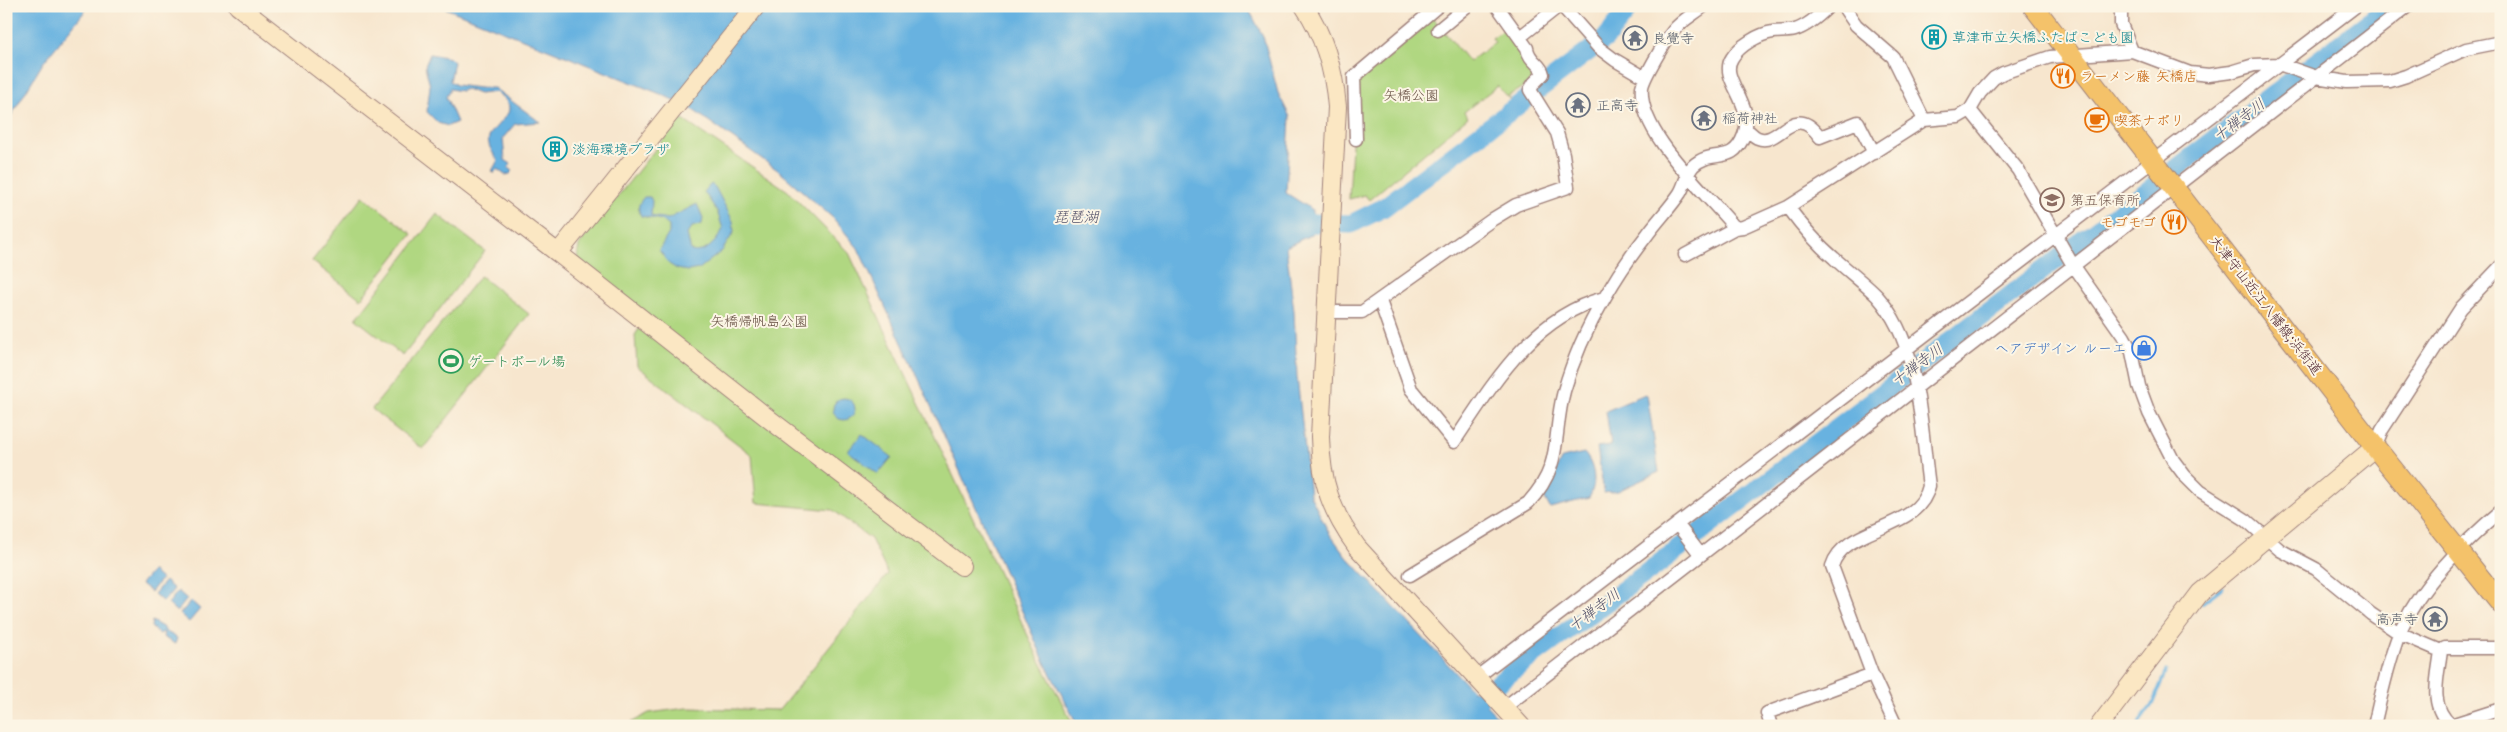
<svg xmlns="http://www.w3.org/2000/svg" width="2507" height="732" viewBox="0 0 2507 732" font-family="Kalam,'Klee One',sans-serif">
  <style>
    .green { fill: #b0d781; stroke: #7d7b56 }
    .water { fill: #67b2e0; stroke: #586886 }
    .lines { fill: none; stroke-linecap: round; stroke-linejoin: round }
    .stream { stroke: #67b2e0; stroke-width: 3 }
    .river { stroke: #67b2e0; stroke-width: 19 }
    .street-casing { stroke: #a0827c; stroke-width: 15 }
    .secondary-casing { stroke: #a0827c; stroke-width: 20 }
    .primary-casing { stroke: #a0827c; stroke-width: 22 }
    .street { stroke: #fff; stroke-width: 12 }
    .secondary { stroke: #fbe7c3; stroke-width: 18 }
    .primary { stroke: #f4c26a; stroke-width: 20 }
    .labels { text-anchor: middle; stroke-width: 4; stroke-linejoin: round; paint-order: stroke }
    .culture-label { font-size: 14px; fill: #0d838f; stroke: #fcf5e5; text-anchor: start }
    .worship-label { font-size: 14px; fill: #5b616d; stroke: #fcf5e5; text-anchor: start }
    .food-label { font-size: 14px; fill: #c56008; stroke: #fcf5e5; text-anchor: start }
    .park-label { font-size: 14px; fill: #644d40; stroke: #fcf5e5 }
    .education-label { font-size: 14px; fill: #785e54; stroke: #fcf5e5; text-anchor: start }
    .street-label { font-size: 14px; fill: #4a1f2b; stroke: #fcf5e5 }
    .shop-label { font-size: 14px; fill: #366cbe; stroke: #fcf5e5; text-anchor: end }
    .leisure-label { font-size: 14px; fill: #27864d; stroke: #fcf5e5; text-anchor: start }
    .water-label { font-size: 15px; font-style: italic; fill: #54526a; stroke: #fcf5e5 }
  </style>
  <rect width="100%" height="100%" fill="#fcf5e5"/>
  <filter id="ink" filterUnits="userSpaceOnUse"><feTurbulence type="fractalNoise" baseFrequency=".02" numOctaves="2"/><feDisplacementMap in="SourceGraphic" scale="10" xChannelSelector="R" yChannelSelector="G"/><feConvolveMatrix kernelMatrix="1 2 1 2 8 2 1 2 1" color-interpolation-filters="sRGB"/></filter>
  <filter id="wash" filterUnits="userSpaceOnUse"><feTurbulence type="fractalNoise" baseFrequency=".0096" numOctaves="4" result="noise"/><feDisplacementMap in="SourceGraphic" scale="20" xChannelSelector="R" yChannelSelector="G"/><feGaussianBlur stdDeviation="1.12" result="paint"/><feColorMatrix in="noise" values="0 0 0 0 0 0 0 0 0 0 0 0 0 0 0 0 0 1.4 0 .05"/><feComposite in="paint" operator="in"/></filter>
  <g filter="url(#wash)">
    <rect width="100%" height="100%" fill="#f7e6ce"/>
    <!-- green -->
    <path class="green" d="M1429,13L1469,62L1495,42L1492,38L1509,26L1536,70C1533,83 1519,89 1508,96L1511,101L1497,86L1464,112L1468,117L1369,200L1365,195L1349,199L1354,109L1351,76Z
      M680,118L788,191L849,253L1037,655L1074,726H625L649,713L687,708L779,710L888,574L871,539L833,510L756,503L752,455L637,366L635,335L648,315L577,259L579,245Z
      M363,196L412,234L361,299L312,261Z
      M437,214L485,251L403,356L356,319Z
      M480,276L529,314L423,449L372,409Z"/>
    <!-- water -->
    <path class="water" d="M6,6H89L43,63L6,124Z
      M440,6H1247L1263,36L1278,93L1290,117L1286,193L1313,210L1312,234L1286,247L1294,311L1297,377L1310,495L1329,533L1346,556L1506,726H1078L1046,665L922,386L858,248L833,218L779,171L693,110L663,95Z
      M430,54L450,58L454,62L450,81L456,85L479,88H494L540,122L515,124L503,138L505,160L511,164L508,168L513,171L510,174L505,175L497,169L494,173L492,171L498,160C479,136 492,134 508,113C512,103 503,98 496,92L479,94L466,89L461,91L450,89L446,97L457,122L448,126L438,123L427,112L430,86L425,66Z
      M711,184L715,187L733,221L734,232L722,251L699,269L688,271L677,269L669,264L659,250L669,233V226L662,220L641,216C637,208 638,204 644,197H650L652,201L651,216L668,219L697,204L703,218L702,224L692,227L687,234L691,251C706,255 717,241 723,229L717,211L704,192Z
      M1645,394L1647,395L1659,472L1618,491L1604,493L1597,447L1611,445L1606,411Z
      M833 409a11 11 0 1 1 22 0a11 11 0 1 1-22 0Z
      M862,434L892,457L878,474L848,451Z
      M1584,453C1595,465 1597,484 1589,498L1550,508L1543,495L1562,458Z
      M152,571L161,579L151,592L141,584Z
      M165,581L174,589L163,602L154,594Z
      M178,591L187,599L177,612L168,604Z
      M191,601L200,609L189,622L180,614Z
      M152,621L164,628L165,631L177,638L175,644L163,637L164,632L159,634L151,627Z"/>
    <g class="lines">
      <!-- stream -->
      <path class="stream" d="M2202,603L2223,587
        M2137,726L2152,705L2166,671"/>
      <!-- river -->
      <path class="river" d="M1313,223L1351,224L1383,208L1605,39L1625,14L1619,6
        M1446,726L1519,666L1653,568L2389,6"/>
    </g>
  </g>
  <g filter="url(#ink)">
    <g class="lines">
      <!-- street casing -->
      <g class="street-casing">
        <path id="street" d="M1562,6L1599,48L1615,60L1644,77
          M1704,6C1694,14 1681,21 1674,30C1666,39 1644,77 1642,87C1637,133 1707,193 1735,228L1743,227L1788,207L1924,120L1958,117L1970,110L1980,93L1994,78L2003,73L2050,57L2132,51L2190,73L2209,75L2231,72L2254,65L2279,64L2316,77L2347,82L2390,81L2406,76L2466,49L2501,42
          M1843,6L1856,25L1893,57L1924,120
          M2121,6V24L2132,51
          M1438,30L1467,6
          M1520,37L1559,6
          M1970,110L2018,170L2071,262L2124,337L2132,352L2139,386L2149,413L2173,460L2185,476L2200,491L2246,520L2280,550L2316,569L2371,614L2399,633L2441,651C2438,677 2428,706 2451,725
          M1746,129C1749,131 1754,137 1758,138C1780,147 1793,100 1820,137L1858,122L1874,153
          M1356,139L1354,77L1438,6
          M1788,207C1802,226 1816,243 1834,258C1848,271 1864,283 1877,296C1921,345 1920,424 1929,486C1919,532 1844,525 1832,566L1872,674L1896,726
          M1685,255L1735,228
          M1380,301L1411,389L1454,442C1493,384 1532,317 1604,298
          M1328,312H1362L1493,219L1516,205L1568,187L1563,154L1557,133L1530,90L1534,83L1543,74C1541,63 1529,62 1527,48L1497,6
          M2375,447L2382,430L2461,308L2501,266
          M1677,524L1700,554
          M1410,575L1528,503C1564,464 1552,436 1564,391C1573,359 1588,326 1605,297C1617,276 1632,254 1647,235C1657,221 1670,208 1680,193C1685,185 1686,174 1693,166C1713,147 1732,167 1744,135C1756,103 1718,79 1732,58C1739,46 1759,34 1773,32C1780,31 1788,32 1795,30C1808,26 1819,16 1829,6
          M2441,651L2445,648H2501
          M1477,677L2356,6
          M1505,707L2408,6
          M2451,725L2501,709
          M1771,726L1767,713L1872,674
          M2374,726C2381,695 2388,663 2399,634C2417,589 2465,541 2501,511"/>
      </g>
      <!-- secondary casing -->
      <g class="secondary-casing">
        <path id="secondary" d="M238,6L558,253L756,6
          M1304,6C1325,37 1334,70 1337,107L1320,437C1321,483 1331,511 1357,547L1521,726
          M558,253L769,419L962,566
          M2099,726L2200,593L2375,447"/>
      </g>
      <!-- primary casing -->
      <g class="primary-casing">
        <path id="primary" d="M2033,6L2375,447L2501,604"/>
      </g>
      <!-- street -->
      <use href="#street" class="street"/>
      <!-- secondary -->
      <use href="#secondary" class="secondary"/>
      <!-- primary -->
      <use href="#primary" class="primary"/>
    </g>
  </g>
  <!-- icons -->
  <defs>
    <g id="building-ring" transform="scale(1.25)"><circle r="9.5" fill="#fcf5e5" stroke="#0f9aa8" stroke-width="1.5"/><path d="M-4-6H4V6H1V3H-1V6H-4ZM-2.5-4.3h1.7v1.8h-1.7ZM.8-4.3h1.7v1.8H.8ZM-2.5-1h1.7V.8h-1.7ZM.8-1h1.7V.8H.8Z" fill="#0f9aa8"/></g>
    <g id="temple-ring" transform="scale(1.25)"><circle r="9.5" fill="#fcf5e5" stroke="#6b7280" stroke-width="1.5"/><path d="M0-6L5-2H3V0L6.5 2.5H4V6H1.5V3h-3V6H-4V2.5H-6.5L-3 0V-2H-5Z" fill="#6b7280"/></g>
    <g id="restaurant-ring" transform="scale(1.25)"><circle r="9.5" fill="#fcf5e5" stroke="#e8710a" stroke-width="1.5"/><path d="M-5-6h1v4h1v-4h1v4h1v-4h1v5L-1.5 .5V6h-2V.5L-5-1ZM5-6V6H3V1.5H1.5Q1.5-4 5-6Z" fill="#e8710a"/></g>
    <g id="cafe-ring" transform="scale(1.25)"><circle r="9.5" fill="#fcf5e5" stroke="#e8710a" stroke-width="1.5"/><path d="M-5.5-4.5H6V0H3Q3 3.5 0 3.5H-2.5Q-5.5 3.5-5.5 0ZM3-3.2v2h1.7v-2ZM-6 4.5H4V6H-6Z" fill="#e8710a"/></g>
    <g id="school-ring" transform="scale(1.25)"><circle r="9.5" fill="#fcf5e5" stroke="#8d6e63" stroke-width="1.5"/><path d="M0-5L7-2L0 1L-7-2ZM-4 1L0 2.5L4 1V4Q0 6-4 4Z" fill="#8d6e63"/></g>
    <g id="shop-ring" transform="scale(1.25)"><circle r="9.5" fill="#fcf5e5" stroke="#3f7fe0" stroke-width="1.5"/><path d="M-5-2.5h2.3a2.7 3.5 0 0 1 5.4 0H5L5.5 6h-11ZM-1.5-2.5h3a1.5 2.3 0 0 0-3 0Z" fill="#3f7fe0"/></g>
    <g id="stadium-ring" transform="scale(1.25)"><circle r="9.5" fill="#fcf5e5" stroke="#2e9e5b" stroke-width="1.5"/><path d="M0-5a6.5 5 0 1 0 0 10a6.5 5 0 1 0 0-10ZM-3.5-1.8h7v3.6h-7Z" fill="#2e9e5b"/></g>
  </defs>
  <g fill-rule="evenodd">
    <use href="#building-ring" x="1934" y="37"/>
    <use href="#temple-ring" x="1635" y="38"/>
    <use href="#restaurant-ring" x="2063" y="76"/>
    <use href="#temple-ring" x="1578" y="105"/>
    <use href="#temple-ring" x="1704" y="118"/>
    <use href="#cafe-ring" x="2097" y="120"/>
    <use href="#building-ring" x="555" y="149"/>
    <use href="#school-ring" x="2052" y="200"/>
    <use href="#restaurant-ring" x="2174" y="222"/>
    <use href="#shop-ring" x="2144" y="348"/>
    <use href="#stadium-ring" x="451" y="361"/>
    <use href="#temple-ring" x="2435" y="619"/>
  </g>
  <g class="labels">
    <!-- culture labels -->
    <g class="culture-label">
      <text x="1952" y="42">草津市立矢橋ふたばこども園</text>
      <text x="572" y="154">淡海環境プラザ</text>
    </g>
    <!-- worship labels -->
    <g class="worship-label">
      <text x="1652" y="43">良覺寺</text>
      <text x="1596" y="110">正高寺</text>
      <text x="1722" y="123">稲荷神社</text>
      <text x="2418" y="624" text-anchor="end">高声寺</text>
    </g>
    <!-- food labels -->
    <g class="food-label">
      <text x="2080" y="81">ラーメン藤 矢橋店</text>
      <text x="2114" y="125">喫茶ナポリ</text>
      <text x="2156" y="227" text-anchor="end">モゴモゴ</text>
    </g>
    <!-- park labels -->
    <g class="park-label">
      <text x="1411" y="100">矢橋公園</text>
      <text x="759" y="326">矢橋帰帆島公園</text>
    </g>
    <!-- education labels -->
    <g class="education-label">
      <text x="2070" y="205">第五保育所</text>
    </g>
    <!-- street labels -->
    <g class="street-label">
      <text transform="translate(2266 305) rotate(52)" y="5">大津守山近江八幡線;浜街道</text>
    </g>
    <!-- shop labels -->
    <g class="shop-label">
      <text x="2126" y="353">ヘアデザイン ルーエ</text>
    </g>
    <!-- leisure labels -->
    <g class="leisure-label">
      <text x="468" y="366">ゲートボール場</text>
    </g>
    <!-- water labels -->
    <g class="water-label">
      <text transform="translate(2239 120) rotate(-37)" y="5">十禅寺川</text>
      <text x="1076" y="222">琵琶湖</text>
      <text transform="translate(1917 365) rotate(-37)" y="5">十禅寺川</text>
      <text transform="translate(1594 610) rotate(-37)" y="5">十禅寺川</text>
    </g>
  </g>
  <!-- margin -->
  <rect width="2507" height="732" fill="none" stroke="#fcf5e5" stroke-width="25"/>
</svg>
